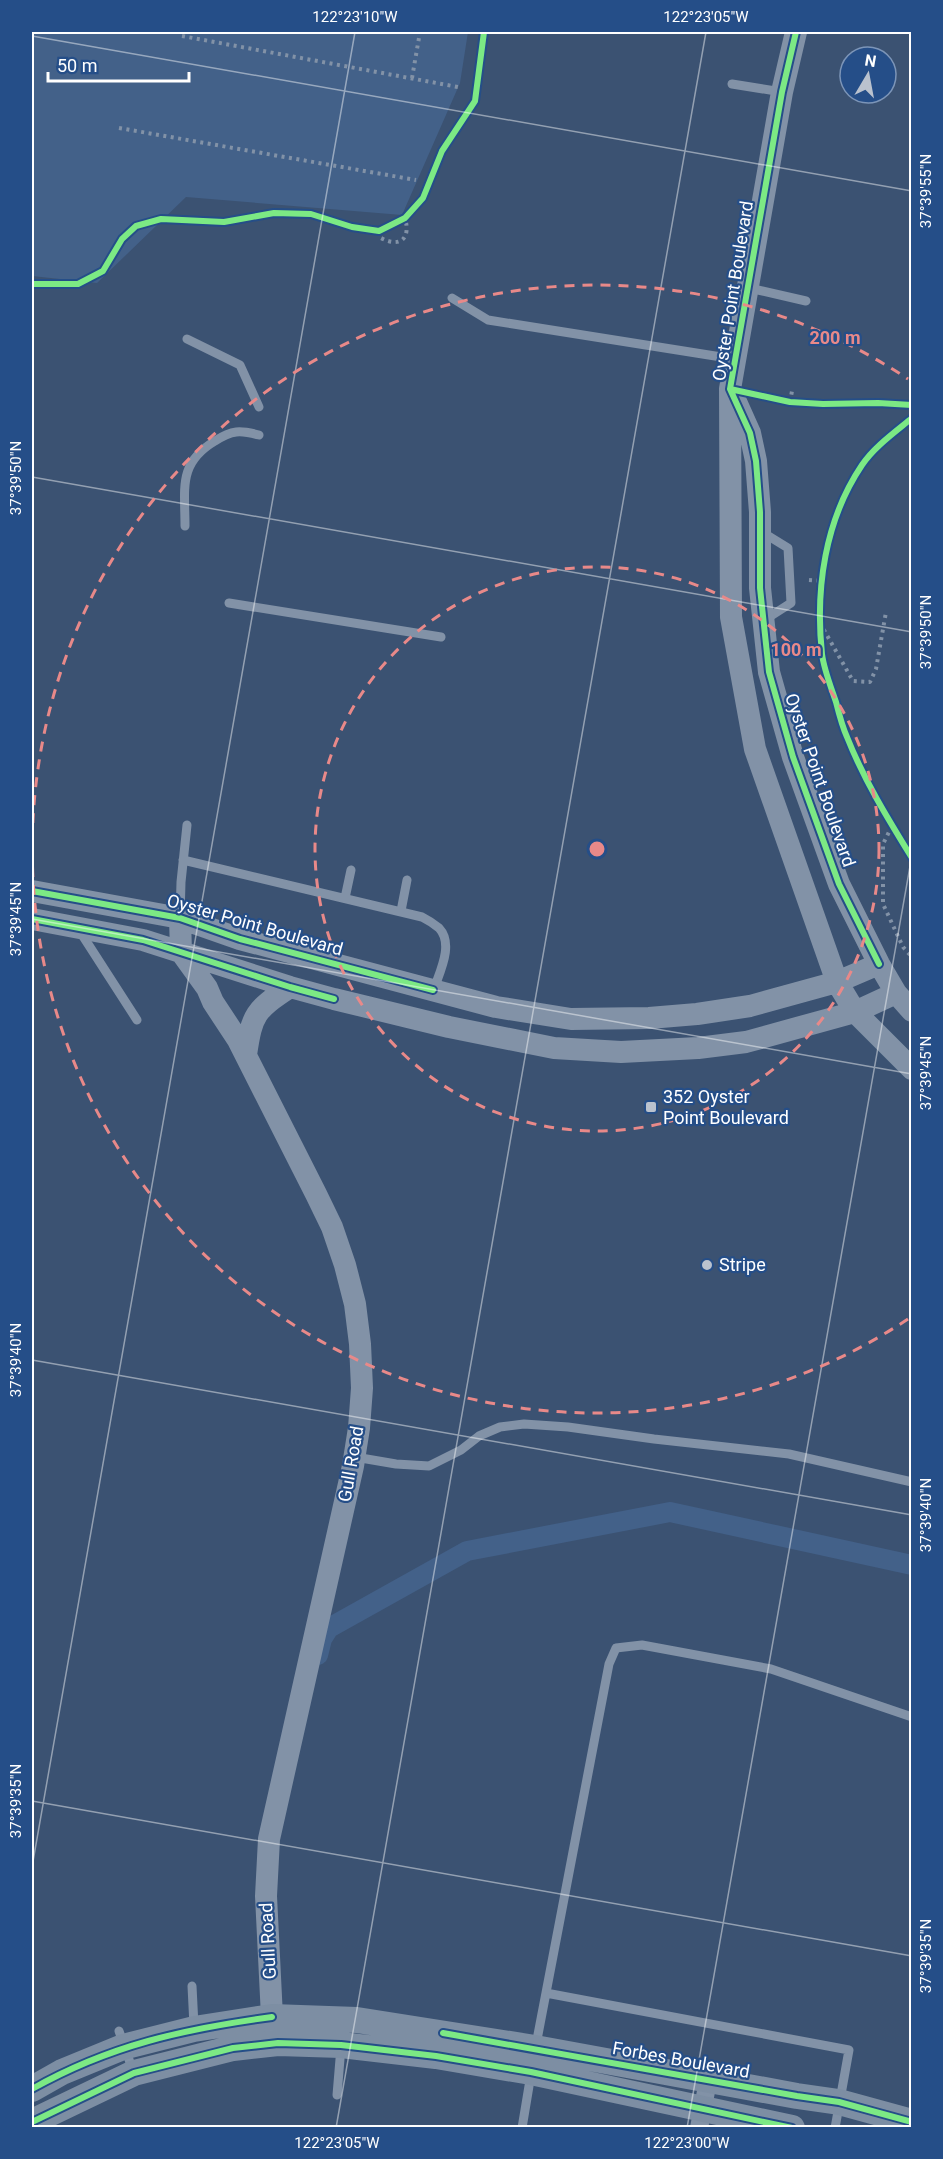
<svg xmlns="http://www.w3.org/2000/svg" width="943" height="2159" viewBox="0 0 943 2159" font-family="Roboto,sans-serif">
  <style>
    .water { fill: #436189 }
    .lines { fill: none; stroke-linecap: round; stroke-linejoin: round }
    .canal { stroke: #436189; stroke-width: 20 }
    .path { stroke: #8292a7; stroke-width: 4; stroke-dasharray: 3 4.5; stroke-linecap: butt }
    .service { stroke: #8292a7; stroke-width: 9 }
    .minor { stroke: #8292a7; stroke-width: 18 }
    .tertiary { stroke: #8292a7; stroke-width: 22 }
    .secondary { stroke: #7d8ea3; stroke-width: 26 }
    .cycleway-casing { stroke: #254e88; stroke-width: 10 }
    .cycleway { stroke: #7ce984; stroke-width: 6 }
    .ticks { fill: none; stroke: #fff; stroke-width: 1.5; stroke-opacity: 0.45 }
    .ring { fill: none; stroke: #e88989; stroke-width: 3; stroke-dasharray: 10 8 }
    .poi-dot { fill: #bac2ce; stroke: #254e88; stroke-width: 2 }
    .labels { text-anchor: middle; stroke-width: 4.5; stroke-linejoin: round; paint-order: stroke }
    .street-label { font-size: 18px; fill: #fff; stroke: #254e88 }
    .poi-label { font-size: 18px; fill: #fff; stroke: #254e88; text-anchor: start }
    .centre { fill: #e88989; stroke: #254e88; stroke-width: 3 }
    .ring-label { font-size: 18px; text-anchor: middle; font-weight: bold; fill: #e88989; stroke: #254e88; stroke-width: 4.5; stroke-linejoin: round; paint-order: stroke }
    .neatline { fill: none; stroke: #fff; stroke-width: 2 }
    .ticks-label { font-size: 15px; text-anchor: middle; fill: #fff }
  </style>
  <rect width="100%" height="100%" fill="#3b5272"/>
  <!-- water -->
  <path class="water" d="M32,32H468L460,83L402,215L186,197L97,283L32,276Z"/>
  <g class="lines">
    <!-- canal -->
    <path class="canal" d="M318,1655L322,1639L329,1628L467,1551L670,1512L912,1565"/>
    <!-- path -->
    <path class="path" d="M182,36L458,87
      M412,78L420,32
      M119,128L416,180
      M379,231L381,238C400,248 411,239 405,218
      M790,402L792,391
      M809,580L822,581
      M820,623L853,681L870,682L876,669L886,612
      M892,826L883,844V904L903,947L912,957"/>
    <!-- service -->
    <path class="service" d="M732,84L782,92
      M749,288L806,301
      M452,298L488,320L734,359
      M187,339L240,365L259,407
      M185,526C185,488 178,463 215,441C232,430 240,430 259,435
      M762,532L788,548L791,603L766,619
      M229,603L441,637
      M183,860L422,917C428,920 434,924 439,928C454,944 440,971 434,989
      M345,898L351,870
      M401,911L407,880
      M180,918L181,882L187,825
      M79,930L137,1020
      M355,1457L396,1464L429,1466L461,1450L479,1436L500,1427L524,1424L568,1427L654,1439L789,1454L912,1482
      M192,1986L194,2026
      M546,1993L849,2050L835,2128
      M119,2031L133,2071
      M536,2045L609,1664L616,1648L642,1645L771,1669L912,1717
      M337,2095L341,2047
      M522,2128L531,2074"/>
    <!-- minor -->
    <path class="minor" d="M699,2128L708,2081"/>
    <!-- tertiary -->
    <path class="tertiary" d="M796,32L782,92L730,389L731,617L755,749L837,982L855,1012L912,1069
      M733,395L750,433L756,461L760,512V588L769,672L793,757L839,884L879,964L896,993L912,1011
      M32,891L180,918L240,939L496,1007L571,1019L649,1018L697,1014L750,1006L837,982L879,964
      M180,918L181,952L207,988L213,1002L238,1040L316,1194L332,1227L345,1265L355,1304L360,1344L362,1388L359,1428L353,1466L269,1839L266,1896L272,2017L276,2033
      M32,919L143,940L290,987L334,999L449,1027L554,1048L621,1052L698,1048L746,1042L855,1012L896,993
      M246,1055C252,1014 255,1010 290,987"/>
    <!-- secondary -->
    <path class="secondary" d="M32,2089L62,2072L123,2047L194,2029L272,2017L357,2020L535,2048L797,2096L839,2102L912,2122
      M32,2122L134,2073L233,2048L278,2043L341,2045L436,2056L531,2072L792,2128"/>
    <!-- cycleway casing -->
    <g class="cycleway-casing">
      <path id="cycleway" d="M796,32L782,92L730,389L750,433L756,461L760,512V588L769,672L793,757L839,884L879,964
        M32,284H78L103,271L122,239L136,226L161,219L224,222L274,213L311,214L352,227L379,231L405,218L423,198L442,151L475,101L484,32
        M730,389L790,402L823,404L878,403L912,405
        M912,418C895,432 874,447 862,465C825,520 815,589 822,654C824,670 831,687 836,702C839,714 842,726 847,737C864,780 888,819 912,858
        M32,891L180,918L240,939L433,990
        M32,919L143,940L290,987L334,999
        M443,2033L797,2096L839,2102L912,2122
        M32,2089C110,2045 184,2029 272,2017
        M32,2122L134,2073L233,2048L278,2043L341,2045L436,2056L531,2072L792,2128"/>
    </g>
    <!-- cycleway -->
    <use href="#cycleway" class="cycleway"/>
  </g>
  <!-- ticks -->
  <path class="ticks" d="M32,36L912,191M32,477L912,632M32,919L912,1074M32,1360L912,1515M32,1801L912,1956M32,1867L355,32M336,2128L706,32M687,2128L912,855"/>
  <!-- distance rings -->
  <g class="ring">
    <circle cx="597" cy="849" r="282"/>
    <path d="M908 1319A564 564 0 1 1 908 379"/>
  </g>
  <!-- markers -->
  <g class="poi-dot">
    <rect x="645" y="1101" width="12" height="12" rx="3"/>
    <circle cx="707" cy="1265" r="6"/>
  </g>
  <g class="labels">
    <!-- street labels -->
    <g class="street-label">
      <text transform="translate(733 291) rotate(-81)" y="6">Oyster Point Boulevard</text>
      <text transform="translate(820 780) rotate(71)" y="6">Oyster Point Boulevard</text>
      <text transform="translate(255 925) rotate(16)" y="6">Oyster Point Boulevard</text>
      <text transform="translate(351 1464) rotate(-80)" y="6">Gull Road</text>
      <text transform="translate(268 1941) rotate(-93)" y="6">Gull Road</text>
      <text transform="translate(681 2060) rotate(10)" y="6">Forbes Boulevard</text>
    </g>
    <!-- poi labels -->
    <g class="poi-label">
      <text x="663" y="1103">352 Oyster<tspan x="663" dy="21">Point Boulevard</tspan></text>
      <text x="719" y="1271">Stripe</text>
    </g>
  </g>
  <circle cx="597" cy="849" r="9" class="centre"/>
  <g class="ring-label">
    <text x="835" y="344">200 m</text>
    <text x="796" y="656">100 m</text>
  </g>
  <!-- border -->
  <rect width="943" height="2159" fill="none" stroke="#254e88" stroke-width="66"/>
  <!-- north arrow -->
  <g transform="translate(868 75) rotate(10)"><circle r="28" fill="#254e88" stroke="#7c95b8" stroke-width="1.5"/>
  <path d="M0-4.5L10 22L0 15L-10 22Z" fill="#bac2ce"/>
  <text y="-9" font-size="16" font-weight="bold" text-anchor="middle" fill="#ffffff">N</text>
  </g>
  <!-- scale -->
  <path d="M48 72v9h141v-9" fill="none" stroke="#ffffff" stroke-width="3"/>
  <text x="57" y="72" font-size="18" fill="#ffffff" stroke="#254e88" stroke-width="4.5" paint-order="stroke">50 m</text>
  <rect x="33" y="33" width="877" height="2093" class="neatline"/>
  <g class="ticks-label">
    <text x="355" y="22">122°23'10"W</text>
    <text x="706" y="22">122°23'05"W</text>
    <text transform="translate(926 191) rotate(-90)" y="5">37°39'55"N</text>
    <text transform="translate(16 478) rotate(-90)" y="5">37°39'50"N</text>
    <text transform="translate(926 632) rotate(-90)" y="5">37°39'50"N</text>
    <text transform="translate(16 919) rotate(-90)" y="5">37°39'45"N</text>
    <text transform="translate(926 1073) rotate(-90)" y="5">37°39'45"N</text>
    <text transform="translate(16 1360) rotate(-90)" y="5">37°39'40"N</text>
    <text transform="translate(926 1515) rotate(-90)" y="5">37°39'40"N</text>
    <text transform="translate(16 1801) rotate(-90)" y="5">37°39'35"N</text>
    <text transform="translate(926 1956) rotate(-90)" y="5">37°39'35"N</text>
    <text x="337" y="2148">122°23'05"W</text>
    <text x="687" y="2148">122°23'00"W</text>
  </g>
</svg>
